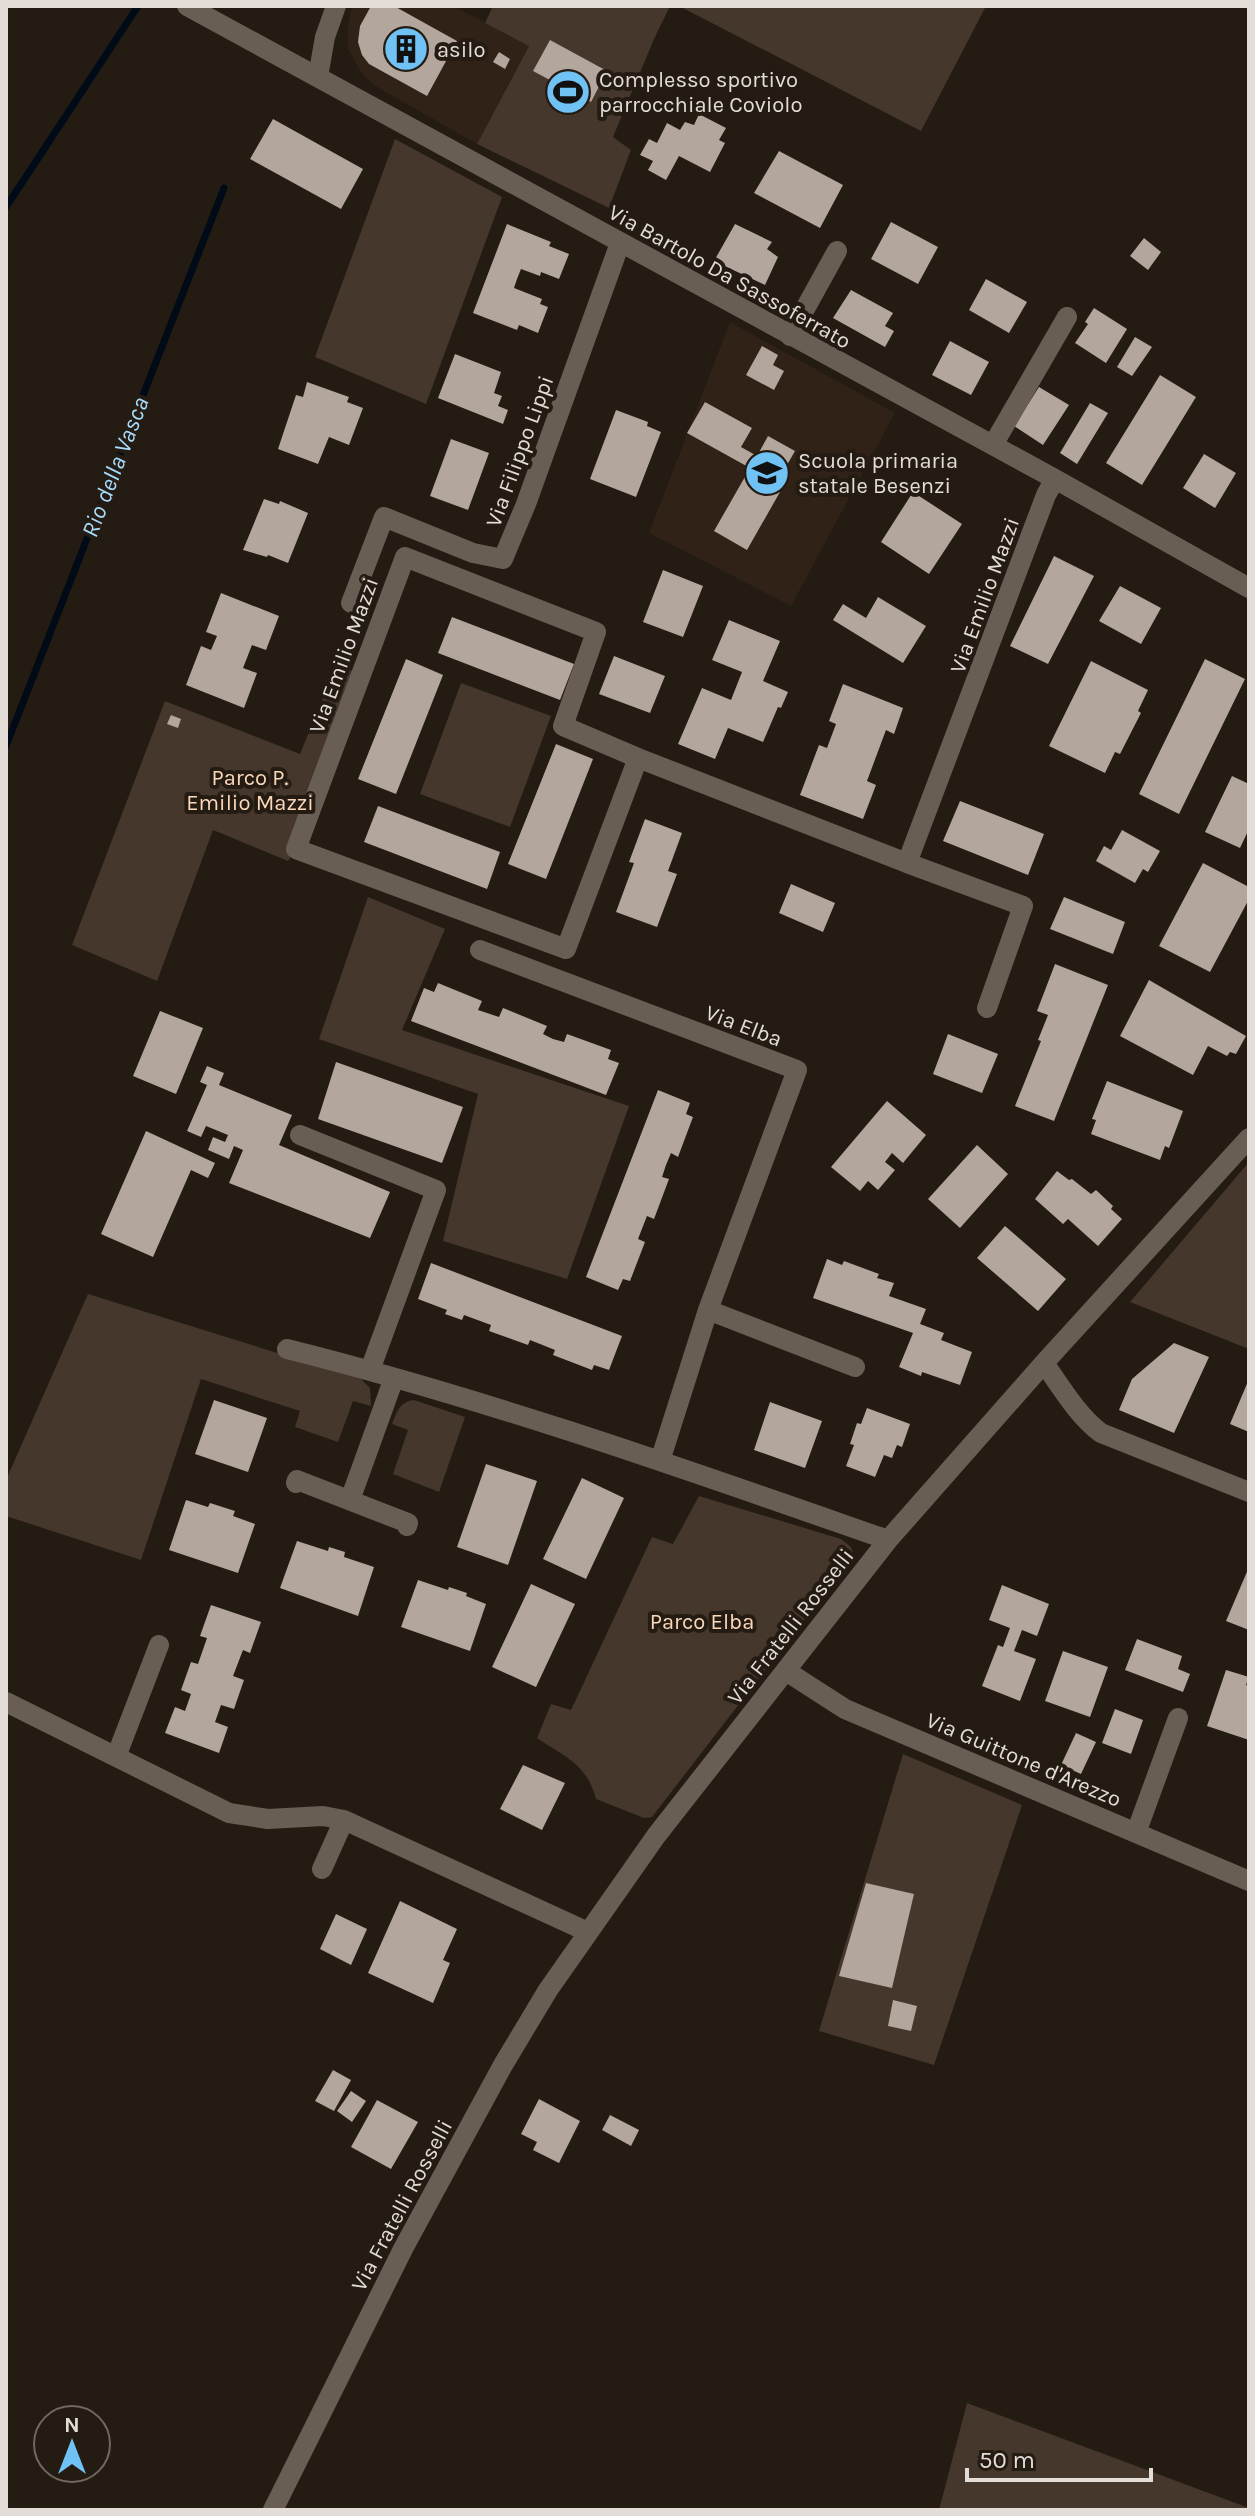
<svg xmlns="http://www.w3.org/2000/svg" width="1255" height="2516" viewBox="0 0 1255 2516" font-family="Karla,sans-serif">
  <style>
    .built { fill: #302216 }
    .green { fill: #45372b }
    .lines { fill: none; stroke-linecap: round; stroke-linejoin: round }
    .stream { stroke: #000b17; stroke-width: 7 }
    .building { fill: #b3a69c }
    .minor { stroke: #695e54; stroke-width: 20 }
    .labels { text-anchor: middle; stroke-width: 8; stroke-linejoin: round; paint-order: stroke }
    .poi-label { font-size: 22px; fill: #e3dcd7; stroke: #241b13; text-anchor: start }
    .street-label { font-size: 22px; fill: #e3dcd7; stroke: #241b13 }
    .park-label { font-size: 22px; fill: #fcd8bb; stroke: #241b13 }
    .water-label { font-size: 24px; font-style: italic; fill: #a7dafb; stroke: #241b13 }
  </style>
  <rect width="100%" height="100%" fill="#241b13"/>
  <!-- built -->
  <path class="built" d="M352,6H453L529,45L477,144L374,85L363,75L348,49V24Z
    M730,322L895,413L791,606L649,533Z"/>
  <!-- green -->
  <path class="green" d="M493,6H670L654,39L613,137L631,150L609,208L477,144L529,46L485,23Z
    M679,6H986L921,131Z
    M395,139L502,197L426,404L315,357Z
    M337,664L361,675L296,849L288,861L213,830L157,981L72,945L165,701L300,754Z
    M461,683L551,716L510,827L420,794Z
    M368,897L445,929L402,1030L629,1106L567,1279L443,1241L478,1094L319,1039Z
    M1249,1162V1349L1130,1302Z
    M88,1294L361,1379L370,1388L371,1406L353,1401L338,1442L295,1427L300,1411L201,1379L141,1560L6,1516V1480Z
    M414,1400L465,1417L439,1492L393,1474L408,1430L392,1424C397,1412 399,1402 414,1400Z
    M699,1496L841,1539L851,1547L854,1555L652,1817L644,1818L596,1799C587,1764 565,1757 537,1738L551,1704L571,1710L652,1537L673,1544Z
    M903,1754L1022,1805L934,2065L819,2031Z
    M967,2403L1249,2508V2510H939Z"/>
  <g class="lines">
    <!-- stream -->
    <path class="stream" d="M6,207L138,6
      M6,746L224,188"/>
  </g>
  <!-- building -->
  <path class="building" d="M371,6H394L457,41L427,96L369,64L362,55L358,42L360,26Z
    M550,40L607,71L591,102L533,71Z
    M499,52L510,59L505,69L493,62Z
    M699,114L726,128L719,140L725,143L710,172L679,156L666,180L648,170L653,161L640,155L649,139L657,143L667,123L680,130L685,122L694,125Z
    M273,119L363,169L341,209L250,159Z
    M779,151L843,185L820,228L754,193Z
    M891,222L938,247L918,284L871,259Z
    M507,224L551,242L549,246L569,254L559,279L541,272L540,276L521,269L517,279L514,288L542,299L540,304L548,307L538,333L519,325L517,330L473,313Z
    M735,224L772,242L767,249L778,257L765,285L714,261Z
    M1144,238L1161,252L1148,270L1130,256Z
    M986,279L1027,302L1009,333L969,310Z
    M851,290L893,313L885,326L894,331L885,347L833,318Z
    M1094,308L1127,329L1106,363L1075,343L1088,324L1085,322Z
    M1135,337L1152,347L1132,376L1117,367Z
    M950,341L989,362L971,395L932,375Z
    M762,346L778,355L773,365L784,371L774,390L746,375Z
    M455,354L501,372L494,393L502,396L498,406L508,410L503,424L438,398Z
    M1160,375L1196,397L1142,485L1106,463Z
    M307,382L349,397L347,402L363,408L349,445L329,437L318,464L278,449L296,395L303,397Z
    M1039,387L1069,405L1043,445L1014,426Z
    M705,402L752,428L741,447L757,456L768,436L795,451L779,479L774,476L769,486L780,492L747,550L714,531L750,468L687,433Z
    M1090,403L1108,413L1077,464L1060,453Z
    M616,410L648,422L647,426L661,432L636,497L590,479Z
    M451,439L489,453L468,510L430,496Z
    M1204,454L1236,473L1215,508L1183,488Z
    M913,492L962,524L929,574L881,542Z
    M264,499L279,504L280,501L308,513L288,563L268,555L267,557L243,550Z
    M1054,556L1094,576L1048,664L1010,646Z
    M663,570L703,586L683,637L643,622Z
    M1120,586L1161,608L1141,644L1099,621Z
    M221,593L279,616L266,650L252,645L243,668L257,673L244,708L186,685L201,646L211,650L217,636L206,632Z
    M878,597L926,626L903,663L833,620L843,604L866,618Z
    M452,617L574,664L560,700L438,653Z
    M729,620L780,641L763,681L788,692L781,708L778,707L763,742L728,728L715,759L678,744L702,688L731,700L742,672L712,660Z
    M614,656L665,676L650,713L599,694Z
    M406,659L443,675L396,794L358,779Z
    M1205,659L1245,679L1179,814L1139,794Z
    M1091,661L1148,690L1138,711L1141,713L1120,754L1115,752L1105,773L1049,746Z
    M843,684L903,708L894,734L886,730L867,781L876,785L863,819L800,795L819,745L827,748L836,724L829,721Z
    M171,715L181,719L178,728L167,724Z
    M556,744L593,759L546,879L508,864Z
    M1232,776L1249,784V829L1240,848L1205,832Z
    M960,801L1044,834L1028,875L943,841Z
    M378,806L500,852L487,889L364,842Z
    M645,819L682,833L668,871L677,874L657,927L616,912L634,863L629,862Z
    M1122,830L1160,851L1148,872L1143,869L1135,883L1096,861L1104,846L1111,850Z
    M1203,863L1249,887V899L1210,972L1159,946Z
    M791,884L835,903L823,932L779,913Z
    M1064,897L1125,922L1113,954L1050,929Z
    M1055,964L1108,985L1054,1121L1015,1106L1041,1041L1038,1040L1048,1015L1037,1011Z
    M1149,980L1246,1036L1236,1054L1230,1052L1227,1056L1208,1046L1193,1075L1120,1036Z
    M438,983L482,1001L478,1010L499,1017L503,1008L547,1026L543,1034L553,1039L564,1042L567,1034L611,1050L608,1059L619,1063L606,1095L411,1021L424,988L434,992Z
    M160,1011L203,1028L176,1094L133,1076Z
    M948,1034L998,1054L982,1093L933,1074Z
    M336,1062L463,1107L442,1163L318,1119Z
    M207,1066L224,1073L219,1085L292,1115L279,1145L390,1192L370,1238L229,1183L243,1150L234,1146L229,1159L208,1150L213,1137L225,1142L228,1135L206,1126L201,1137L187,1131L207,1085L200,1082Z
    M1107,1081L1183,1111L1169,1148L1165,1146L1160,1160L1091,1134L1096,1120L1092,1119Z
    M658,1090L690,1103L686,1114L693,1117L678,1157L671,1153L666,1165L662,1177L669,1179L654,1219L647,1216L638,1239L645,1242L630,1281L623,1279L618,1290L586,1277Z
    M887,1101L926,1135L903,1163L892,1153L885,1162L895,1170L878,1190L868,1181L860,1191L831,1167Z
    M146,1131L215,1163L208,1178L191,1170L153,1257L101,1234Z
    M977,1145L1008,1174L960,1228L928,1199Z
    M1057,1171L1069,1180L1072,1179L1091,1194L1096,1190L1113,1206L1111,1209L1122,1219L1098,1246L1068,1219L1063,1224L1035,1199Z
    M1005,1226L1066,1279L1038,1311L977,1258Z
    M827,1259L842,1265L844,1261L879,1274L877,1278L894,1283L889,1296L926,1309L920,1324L944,1333L941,1340L972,1352L960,1385L922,1372L921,1376L899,1367L913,1333L813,1298Z
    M431,1263L622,1336L609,1370L594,1365L592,1370L553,1355L555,1350L530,1340L528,1345L489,1331L491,1325L464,1315L462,1320L445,1314L447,1310L418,1299Z
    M1174,1343L1209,1357L1174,1433L1119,1410L1132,1379Z
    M1249,1379V1432L1230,1424Z
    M214,1400L267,1418L248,1472L195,1454Z
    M770,1402L822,1421L805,1468L754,1450Z
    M867,1408L910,1424L902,1447L897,1445L892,1458L884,1455L875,1477L846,1466L854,1445L850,1444L857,1423L861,1424Z
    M486,1464L537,1481L508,1565L457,1547Z
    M582,1478L624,1498L586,1579L543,1559Z
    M186,1500L208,1507L210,1503L235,1511L233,1516L255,1524L238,1573L169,1550Z
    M297,1541L328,1551L329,1547L345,1552L344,1557L374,1567L358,1616L280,1588Z
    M1249,1567V1630L1226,1621Z
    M418,1580L448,1590L449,1587L467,1593L466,1596L486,1604L470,1651L401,1627Z
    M531,1584L575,1604L536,1687L492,1667Z
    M1002,1585L1049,1604L1037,1636L1022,1630L1014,1651L1036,1659L1020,1701L982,1686L998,1645L1003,1647L1010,1628L989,1620Z
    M211,1605L261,1622L250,1653L243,1650L233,1676L244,1680L234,1709L221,1705L215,1722L228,1727L219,1753L165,1733L175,1707L185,1711L191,1694L181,1690L191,1662L198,1664L207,1638L200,1636Z
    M1137,1639L1182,1656L1178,1669L1190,1674L1183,1692L1125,1670Z
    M1063,1651L1108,1667L1090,1717L1045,1701Z
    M1226,1670L1249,1677L1246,1685L1249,1686V1740L1207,1726Z
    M1115,1709L1143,1720L1131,1754L1102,1743Z
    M1076,1733L1096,1742L1081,1774L1061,1765Z
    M523,1765L565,1783L542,1830L500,1809Z
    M866,1883L914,1894L892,1988L839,1976Z
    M400,1901L457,1929L443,1960L450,1963L433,2003L368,1973Z
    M336,1914L367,1929L351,1965L320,1949Z
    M893,2000L917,2006L911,2031L888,2026Z
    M333,2070L351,2080L334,2111L315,2101Z
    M351,2091L366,2101L352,2122L337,2111Z
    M539,2099L580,2121L559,2163L533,2150L537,2142L521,2134Z
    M377,2100L418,2122L391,2169L351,2147Z
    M610,2115L639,2130L631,2146L602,2130Z"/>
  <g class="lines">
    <!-- minor -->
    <path class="minor" d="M187,6L1055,479L1249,588
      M318,77L325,37L336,6
      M790,336L837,251
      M993,445L1067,317
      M351,603L384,517L473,553L503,559L526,504L620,243
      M638,758L563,726L596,632L405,557L296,849L566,949L638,758L907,863L1046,495L1055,479
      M907,863L1023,906L987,1008
      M480,950L797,1070L708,1310L660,1461
      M300,1135L436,1190L370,1370
      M708,1310L855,1367
      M287,1349C491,1400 690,1471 888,1540
      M1044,1363C1061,1387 1078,1416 1101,1433L1249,1492
      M296,1483L297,1480L408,1523L407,1526
      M350,1500L394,1378
      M786,1671L845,1709L1249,1881
      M6,1702L229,1813L268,1819L323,1816L344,1820L588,1932
      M116,1757L159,1645
      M1136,1833L1178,1718
      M322,1869L344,1820
      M273,2510L404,2247L503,2065L548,1990L656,1836L888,1540L1044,1363L1249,1138"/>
  </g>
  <!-- icons -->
  <defs>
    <g id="building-disc" transform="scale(2.3)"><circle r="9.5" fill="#70c2f4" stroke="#241b13"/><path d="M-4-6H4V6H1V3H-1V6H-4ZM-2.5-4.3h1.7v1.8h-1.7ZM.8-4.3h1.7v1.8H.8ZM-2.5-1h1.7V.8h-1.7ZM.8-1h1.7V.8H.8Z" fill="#111"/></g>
    <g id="stadium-disc" transform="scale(2.3)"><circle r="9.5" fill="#70c2f4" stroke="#241b13"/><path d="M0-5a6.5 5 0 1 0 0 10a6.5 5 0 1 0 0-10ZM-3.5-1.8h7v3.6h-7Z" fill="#111"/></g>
    <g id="school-disc" transform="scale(2.3)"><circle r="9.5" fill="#70c2f4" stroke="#241b13"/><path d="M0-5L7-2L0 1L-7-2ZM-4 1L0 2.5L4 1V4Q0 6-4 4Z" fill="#111"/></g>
  </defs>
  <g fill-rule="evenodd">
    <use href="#building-disc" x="406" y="49"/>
    <use href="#stadium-disc" x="568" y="92"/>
    <use href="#school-disc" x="767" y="473"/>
  </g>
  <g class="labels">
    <!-- poi labels -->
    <g class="poi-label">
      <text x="437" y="57">asilo</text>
      <text x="599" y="87">Complesso sportivo<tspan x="599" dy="25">parrocchiale Coviolo</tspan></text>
      <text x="798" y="468">Scuola primaria<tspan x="798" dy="25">statale Besenzi</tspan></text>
    </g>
    <!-- street labels -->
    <g class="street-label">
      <text transform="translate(730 276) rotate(29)" y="8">Via Bartolo Da Sassoferrato</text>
      <text transform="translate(519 451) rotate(-70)" y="8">Via Filippo Lippi</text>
      <text transform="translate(984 595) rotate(-70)" y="8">Via Emilio Mazzi</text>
      <text transform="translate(343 655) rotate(-70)" y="8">Via Emilio Mazzi</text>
      <text transform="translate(744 1025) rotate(21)" y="8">Via Elba</text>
      <text transform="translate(790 1626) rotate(-52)" y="8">Via Fratelli Rosselli</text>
      <text transform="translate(1024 1759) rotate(23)" y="8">Via Guittone d'Arezzo</text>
      <text transform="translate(401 2205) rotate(-62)" y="8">Via Fratelli Rosselli</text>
    </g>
    <!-- park labels -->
    <g class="park-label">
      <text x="250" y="785">Parco P.<tspan x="250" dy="25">Emilio Mazzi</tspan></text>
      <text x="702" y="1629">Parco Elba</text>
    </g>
    <!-- water labels -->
    <g class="water-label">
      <text transform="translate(115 467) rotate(-69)" y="8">Rio della Vasca</text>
    </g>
  </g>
  <!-- border -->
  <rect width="1255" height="2516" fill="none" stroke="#e3dcd7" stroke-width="16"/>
  <!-- north arrow -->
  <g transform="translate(72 2444)"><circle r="38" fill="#241b13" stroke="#706861" stroke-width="2"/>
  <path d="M0-6L14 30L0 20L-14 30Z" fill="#70c2f4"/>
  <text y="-12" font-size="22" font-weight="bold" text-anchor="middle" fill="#e3dcd7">N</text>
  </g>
  <!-- scale -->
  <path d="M967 2468v12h184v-12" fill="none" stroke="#e3dcd7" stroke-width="4"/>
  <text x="979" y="2468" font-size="24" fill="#e3dcd7" stroke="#241b13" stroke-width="6" paint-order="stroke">50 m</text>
</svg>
